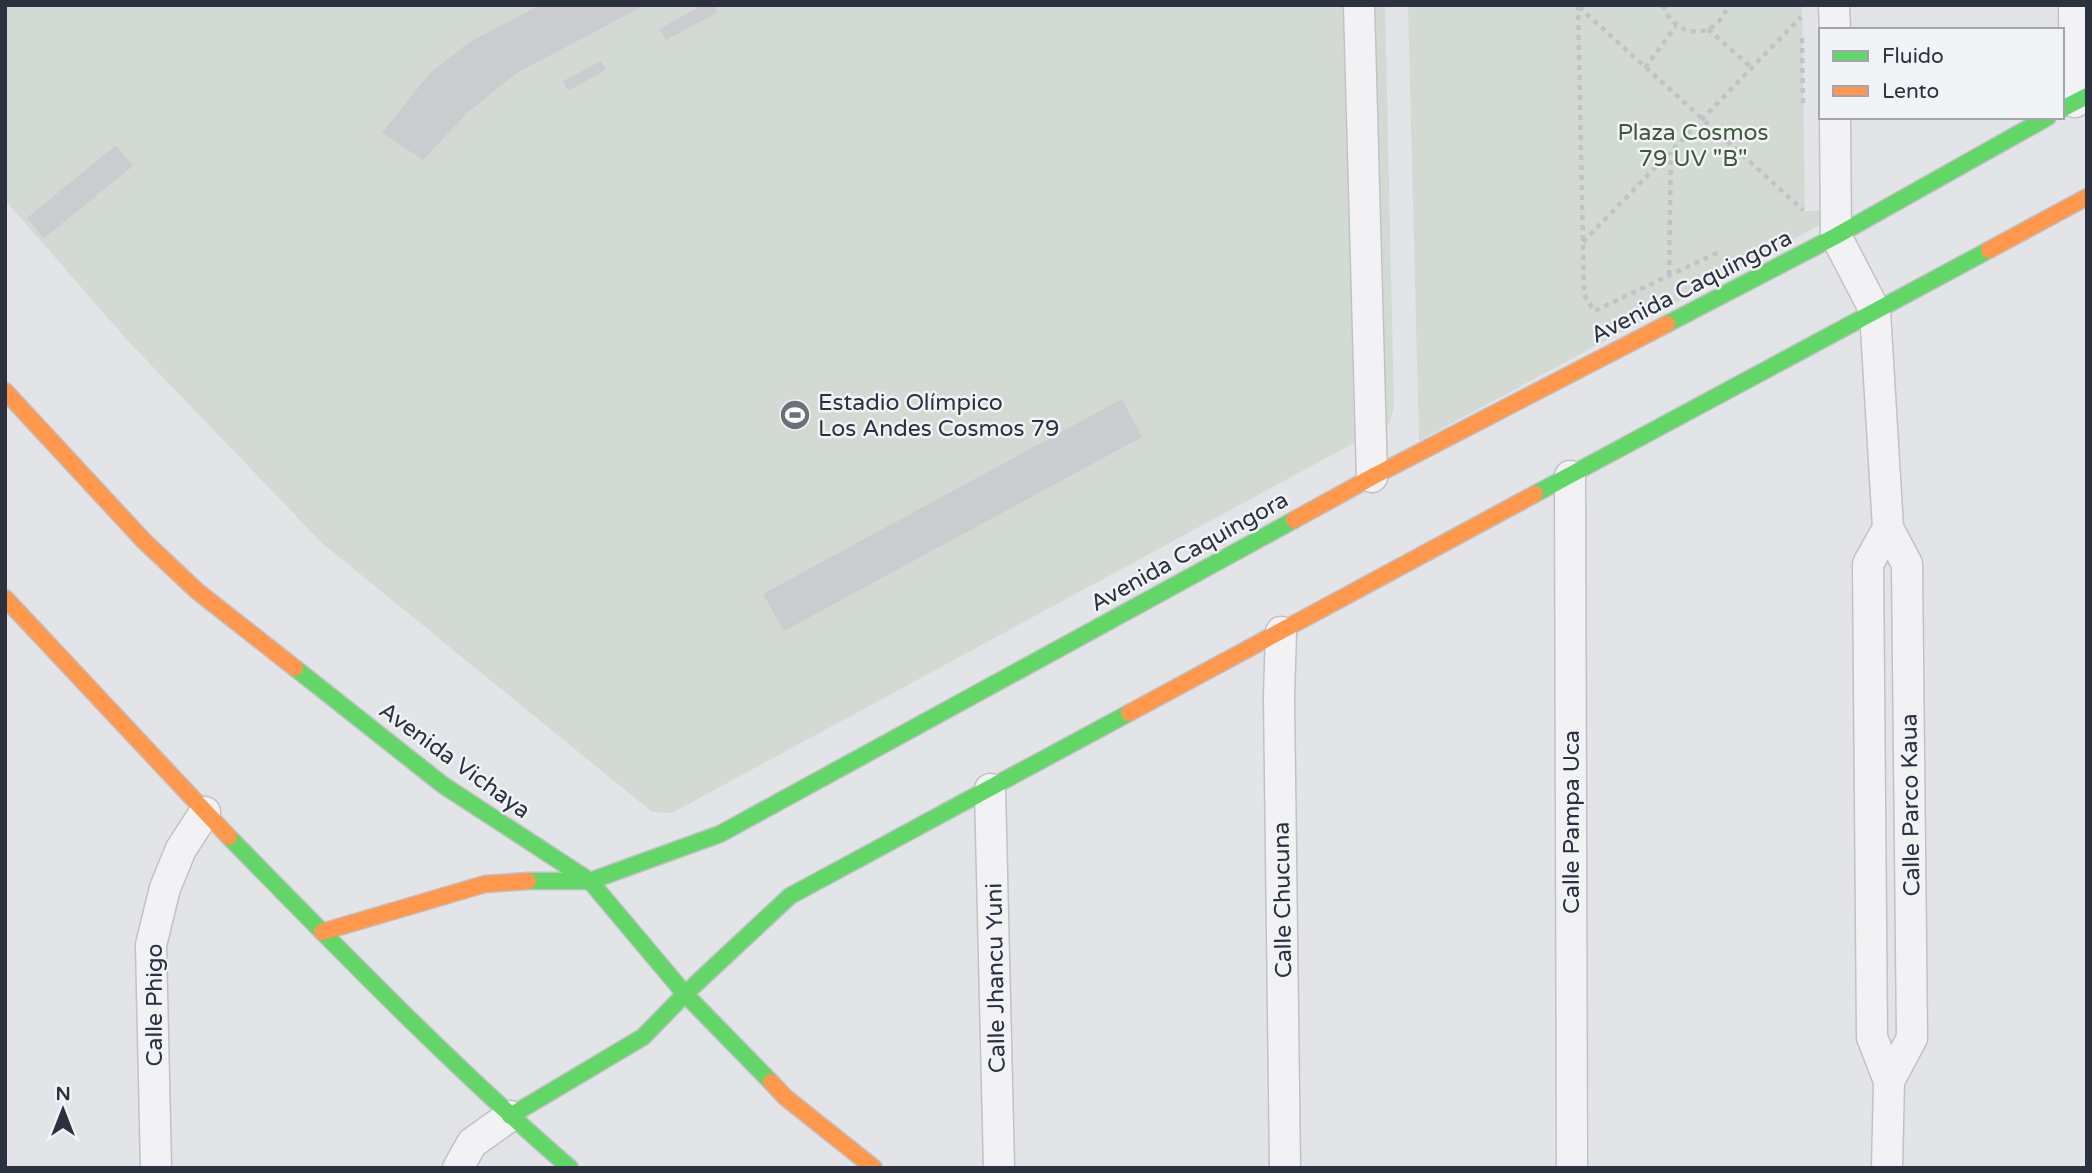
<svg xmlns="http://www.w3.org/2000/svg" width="2092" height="1173" viewBox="0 0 2092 1173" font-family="'Varela Round',sans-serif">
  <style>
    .green { fill: #d3dad3 }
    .building { fill: #cbcccf }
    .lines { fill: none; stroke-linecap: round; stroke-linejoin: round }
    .street-casing { stroke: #c1c2c5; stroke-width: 33 }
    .fast-casing { stroke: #c1c2c5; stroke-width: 19 }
    .slow-casing { stroke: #c1c2c5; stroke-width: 19 }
    .path { stroke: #c2c2c7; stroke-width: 4.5; stroke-dasharray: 5 5; stroke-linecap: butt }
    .street { stroke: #f2f2f4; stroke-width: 30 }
    .fast { stroke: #63d668; stroke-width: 16 }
    .slow { stroke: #ff974d; stroke-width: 16 }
    .labels { text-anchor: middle; stroke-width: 5; stroke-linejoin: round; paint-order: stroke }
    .park-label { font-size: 23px; fill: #3d593a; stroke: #f1f3f6 }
    .street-label { font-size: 23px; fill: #2b313f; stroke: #f1f3f6 }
    .poi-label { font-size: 23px; fill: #2b313f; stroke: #f1f3f6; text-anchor: start }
  </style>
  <rect width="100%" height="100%" fill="#e2e4e7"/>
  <!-- green -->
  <path class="green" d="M5,5H1385L1394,407L1389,424L672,813L652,812L322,543L129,342L5,200Z
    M1408,5H1802L1805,211L1848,210L1419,441Z"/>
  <!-- building -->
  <path class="building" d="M540,5H645L517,73L468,112L423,160L382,133L430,73L468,43Z
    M703,5H714L718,12L666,40L659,29Z
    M601,61L606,70L568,91L563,81Z
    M116,145L133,166L44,238L27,218Z
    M1122,399L1142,437L784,631L763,594Z"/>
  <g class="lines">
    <!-- street casing -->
    <g class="street-casing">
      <path id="street" d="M1359,5L1372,477
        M1834,5L1835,30
        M2074,5L2075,102
        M1835,117L1836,236L1875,311L1888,528L1907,564L1912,1038L1889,1081
        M1570,476L1572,1168
        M1281,632L1279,697L1285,1168
        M990,789L999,1168
        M156,1168L151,945L165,888L181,849L205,812
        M458,1168L472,1143L510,1116
        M1887,1168L1889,1081L1872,1037L1868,564L1888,528"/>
    </g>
    <!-- fast casing -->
    <g class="fast-casing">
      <path id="fast" d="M2062,109L2087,96
        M1667,324L1836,236L2048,117
        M1535,494L1989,250
        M295,668L443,785L590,881L685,994L771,1082
        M229,837C340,950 450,1064 570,1168
        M528,881H590L720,834L1294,520
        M510,1116L643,1037L685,994L790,896L1129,713"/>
    </g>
    <!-- slow casing -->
    <g class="slow-casing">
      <path id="slow" d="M1989,250L2087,197
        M5,391L144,541L197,591L295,668
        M1294,520L1372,477L1667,324
        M5,598L229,837
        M1129,713L1535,494
        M322,932L485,884L528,881
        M771,1082L785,1097L874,1168"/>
    </g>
    <!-- path -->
    <path class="path" d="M1578,5L1584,294L1594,311L1721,251
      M1663,5C1675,40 1717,41 1728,5
      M1579,7L1803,210
      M1708,29L1752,68
      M1802,38L1803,106
      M1645,68L1676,26
      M1583,242L1801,17
      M1669,275L1671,152"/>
    <!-- street -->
    <use href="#street" class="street"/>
    <!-- fast -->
    <use href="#fast" class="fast"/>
    <!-- slow -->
    <use href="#slow" class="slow"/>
  </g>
  <!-- icons -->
  <defs>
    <g id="stadium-disc" transform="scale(1.575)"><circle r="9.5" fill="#6b707a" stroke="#f1f3f6"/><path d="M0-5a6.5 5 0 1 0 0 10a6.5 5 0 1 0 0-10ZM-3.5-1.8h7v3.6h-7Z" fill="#fff"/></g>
  </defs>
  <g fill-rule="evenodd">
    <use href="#stadium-disc" x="795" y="415"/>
  </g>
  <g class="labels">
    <!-- park labels -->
    <g class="park-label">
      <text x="1693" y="140">Plaza Cosmos<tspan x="1693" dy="26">79 UV "B"</tspan></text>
    </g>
    <!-- street labels -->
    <g class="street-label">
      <text transform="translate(1691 286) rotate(-27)" y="8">Avenida Caquingora</text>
      <text transform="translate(1189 551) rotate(-29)" y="8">Avenida Caquingora</text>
      <text transform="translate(455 760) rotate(36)" y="8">Avenida Vichaya</text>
      <text transform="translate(1910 805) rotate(-91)" y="8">Calle Parco Kaua</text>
      <text transform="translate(1571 822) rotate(-90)" y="8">Calle Pampa Uca</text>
      <text transform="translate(1282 900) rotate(-91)" y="8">Calle Chucuna</text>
      <text transform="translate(995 978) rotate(-91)" y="8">Calle Jhancu Yuni</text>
      <text transform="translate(154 1005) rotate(-90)" y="8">Calle Phigo</text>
    </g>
    <!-- poi labels -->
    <g class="poi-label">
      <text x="818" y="410">Estadio Olímpico<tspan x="818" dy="26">Los Andes Cosmos 79</tspan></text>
    </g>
  </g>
  <!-- border -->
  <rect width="2092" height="1173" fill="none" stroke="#2b313f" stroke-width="14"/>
  <!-- legend -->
  <rect x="1819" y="28" width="245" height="91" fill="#f1f3f6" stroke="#a2a5ad" stroke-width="2"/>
  <rect x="1833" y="51" width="35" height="10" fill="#63d668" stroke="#a2a5ad" stroke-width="2"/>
  <text x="1882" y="63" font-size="21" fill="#2b313f">Fluido</text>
  <rect x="1833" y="86" width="35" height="10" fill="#ff974d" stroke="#a2a5ad" stroke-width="2"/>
  <text x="1882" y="98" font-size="21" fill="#2b313f">Lento</text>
  <!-- north arrow -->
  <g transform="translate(63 1110)" stroke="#f1f3f6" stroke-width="5" paint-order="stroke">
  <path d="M0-5L12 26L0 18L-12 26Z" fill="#2b313f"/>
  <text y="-10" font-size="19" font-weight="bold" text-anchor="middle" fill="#2b313f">N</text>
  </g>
</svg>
